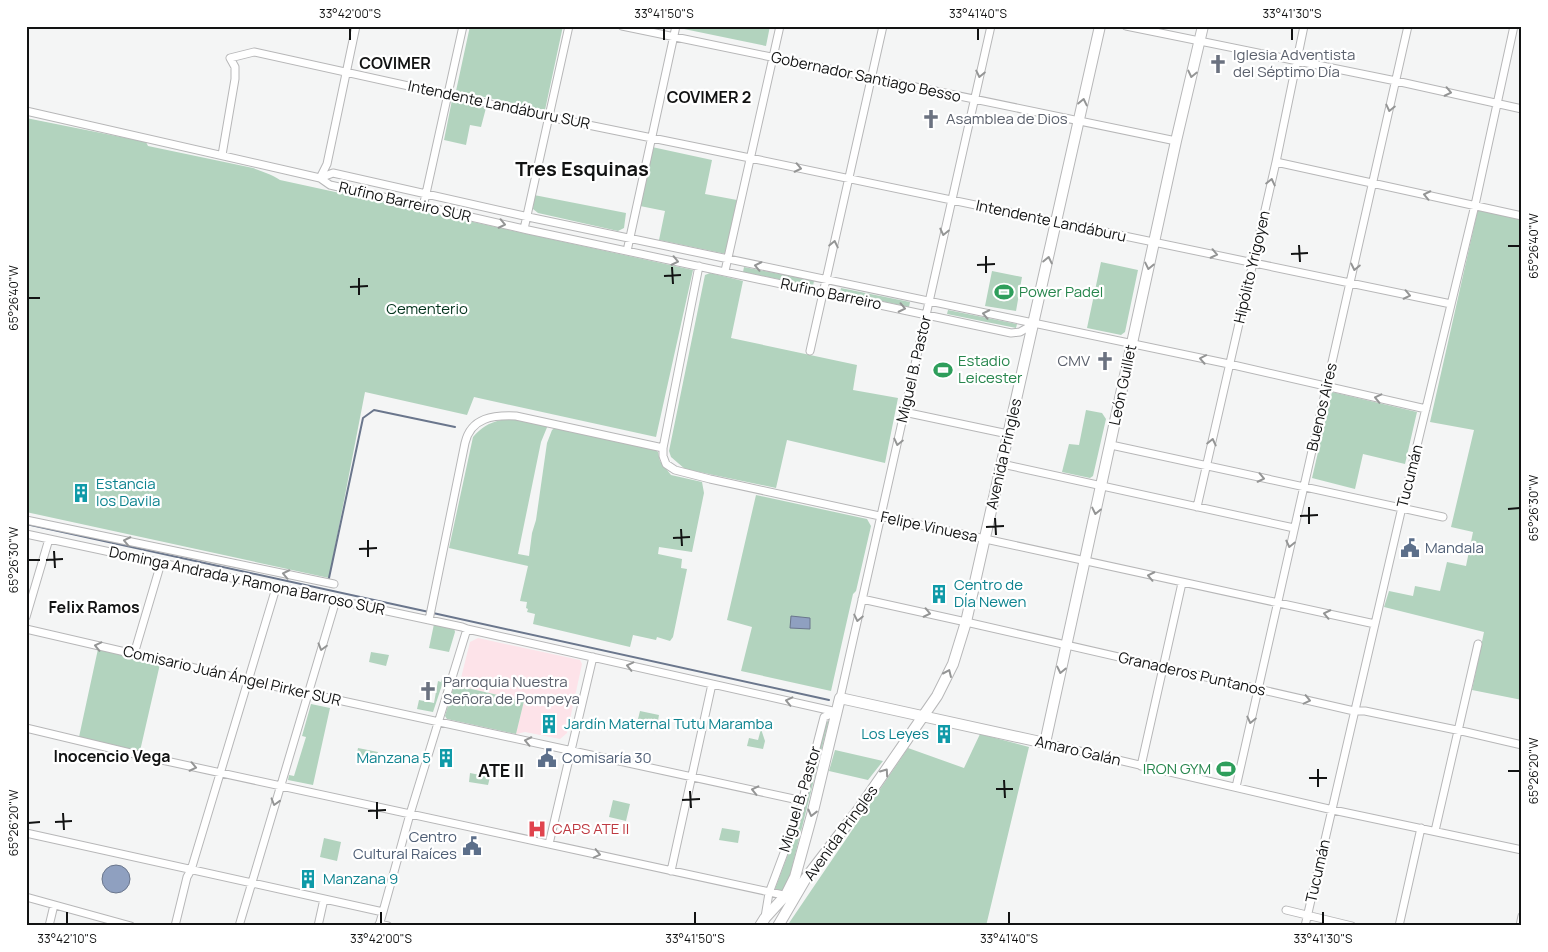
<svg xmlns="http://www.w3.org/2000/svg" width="1548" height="952" viewBox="0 0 1548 952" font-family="Manrope,sans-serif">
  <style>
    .education { fill: #fde3e9 }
    .green { fill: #b2d3be }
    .water { fill: #8fa0c0; stroke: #6a768c }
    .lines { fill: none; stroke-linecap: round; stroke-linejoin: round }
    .stream { stroke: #6a768c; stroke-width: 2 }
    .street-casing { stroke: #b7b7b8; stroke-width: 9 }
    .secondary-casing { stroke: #b7b7b8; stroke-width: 12 }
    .street { stroke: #fff; stroke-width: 7 }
    .secondary { stroke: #fff; stroke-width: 10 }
    .oneway { stroke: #949595 }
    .ticks { fill: none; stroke: #121313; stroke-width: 2 }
    .labels { text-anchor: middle; stroke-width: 4.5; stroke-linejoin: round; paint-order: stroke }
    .worship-label { font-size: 15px; fill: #5b616d; stroke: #fff; text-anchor: start }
    .street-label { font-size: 15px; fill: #121313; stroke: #fff }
    .leisure-label { font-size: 15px; fill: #27864d; stroke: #fff; text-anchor: start }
    .park-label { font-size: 15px; fill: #03341d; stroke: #fff }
    .culture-label { font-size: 15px; fill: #0d838f; stroke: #fff; text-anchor: start }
    .service-label { font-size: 15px; fill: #4e5e75; stroke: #fff; text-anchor: start }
    .health-label { font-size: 15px; fill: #be3a42; stroke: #fff; text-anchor: start }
    .neighbourhood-label { font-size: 16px; font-weight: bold; fill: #121313; stroke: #fff }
    .quarter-label { font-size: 18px; font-weight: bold; fill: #121313; stroke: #fff }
    .district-label { font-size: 20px; font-weight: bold; fill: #121313; stroke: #fff }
    .neatline { fill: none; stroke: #121313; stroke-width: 2 }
    .ticks-label { font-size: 12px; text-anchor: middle; fill: #121313 }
  </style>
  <rect width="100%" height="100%" fill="#f4f5f5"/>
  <!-- education -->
  <path class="education" d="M478,638L580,660L582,664L567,733L560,739L525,732L516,734L524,701L459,686L470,642Z"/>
  <!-- green -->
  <path class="green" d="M470,26H563L545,110L456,91Z
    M684,26H770L766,46L684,29Z
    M452,100L486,108L481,127L470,125L466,145L444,140Z
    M26,118L146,142L148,146L253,168C263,172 271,174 280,180L693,270L656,437L474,397L467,415L365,392L329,578L26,512Z
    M652,147L712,160L705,194L737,200L726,254L659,240L665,211L640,206Z
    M534,195L626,213L624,228L618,231L538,213L533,209Z
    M1478,209L1522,218V700L1472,690L1484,632L1384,607L1389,591L1413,596L1415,586L1440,591L1447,562L1466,566L1473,532L1451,527L1474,430L1430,422Z
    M1101,262L1138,270L1125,332L1121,335L1087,328Z
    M744,267L814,281L813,286L743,272Z
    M992,271L1022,277L1016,311L985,306Z
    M710,273L743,281L731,338L857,365L853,390L898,398L885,463L787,440L776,488L685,469L671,457L669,451L705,275Z
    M841,288L910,302L909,307L840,292Z
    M948,310L1017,324L1016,328L947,314Z
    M1332,392L1417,412L1405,464L1363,454L1355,489L1312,478Z
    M1086,410L1102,413L1106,419L1093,476L1090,478L1062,472L1069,444L1079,445Z
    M501,420H519L548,425L541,442L518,554L529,556L532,533L536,520L547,443L552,430L556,427L648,445L658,452L660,461L671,475L702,482L704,493L692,552L659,547L658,554L682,559L681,568L687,569L673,637L670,641L657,637L656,640L633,635L630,647L533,624L535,614L527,612L528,609L526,608L527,602L520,601L528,566L449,548L473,437C481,428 488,423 501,420Z
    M756,495L867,519L871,526L856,591L853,594L831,691L741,671L752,627L727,620Z
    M434,624L454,628L455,632L449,652L429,648Z
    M98,649L160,664L140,751L79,737Z
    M371,652L389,655L386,666L369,662Z
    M442,678L444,679L433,712L417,709L419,700L434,703L438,681L441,682Z
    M454,685L524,701L516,734L447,719L445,716Z
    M311,704L330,708L313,785L288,780L289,775L294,776L306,737L302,736Z
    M640,711L659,715L657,726L637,723Z
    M829,720L788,883L782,891H776L775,889L800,822L825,724Z
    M761,729L765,741L763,749L747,746L749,738L758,740Z
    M980,734L1029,747L986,926H787L908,748L964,768Z
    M358,748L378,752L376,762L356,758Z
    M835,750L883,761L868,780L829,771Z
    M470,773L490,777L488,785L469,782Z
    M613,800L630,804L626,821L609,817Z
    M722,828L740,831L738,843L719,840Z
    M324,838L341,842L337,861L320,857Z"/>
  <!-- water -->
  <path class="water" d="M791,616L810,618V629L790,628Z
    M102 879a14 14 0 1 1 28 0a14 14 0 1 1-28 0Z"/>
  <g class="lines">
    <!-- stream -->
    <path class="stream" d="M26,524L429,612
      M329,578L363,418L374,410L455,427
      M433,613L829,700"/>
    <!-- street casing -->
    <g class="street-casing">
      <path id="street" d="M622,26L1176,141
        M1126,26L1396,81L1522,109
        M26,111L320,178L330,185L528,230L1011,333L1020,332L1034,324
        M222,155L235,79V67L230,58L254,52L549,117L750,158L1451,304
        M1276,162L1522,216
        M320,178L333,173L533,218L1229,364L1426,409
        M320,178L327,164L356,26
        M423,207L463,26
        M524,229L569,26
        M627,251L676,26
        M699,266L663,448V456L666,464L675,470L710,479L1375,624
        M725,271L780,26
        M810,351L883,26
        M904,412L1008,434
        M1111,445L1443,517
        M1002,464L1294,528
        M1197,507L1276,162L1304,26
        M26,520L334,584
        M26,534L462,627L467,629L837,712
        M862,599L966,622L1354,711H1365L1466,732L1522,745
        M26,617L49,539
        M429,620L465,443C471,417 494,415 516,416L663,448
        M26,629L255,682L803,801
        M134,654L161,563
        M840,698L991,26
        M26,728L143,756L788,896
        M1045,743L1333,810L1522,850
        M1141,766L1182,583
        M1236,787L1408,26
        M1435,831L1478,644
        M26,833L383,912
        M549,844L593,657
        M671,871L712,684
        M26,897L131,926
        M1286,910L1352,926
        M765,917L769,893L800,810L824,717L836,712
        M379,924L388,926
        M49,926L54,905
        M175,926L187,877L191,870L276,588
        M239,926L336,600
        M318,926L324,899
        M379,926L410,814L467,629
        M1305,926L1400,516L1475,205L1514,26
        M1399,926L1421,828
        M1520,926L1522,916"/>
    </g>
    <!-- secondary casing -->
    <g class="secondary-casing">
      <path id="secondary" d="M760,926L765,918L786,895L795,877L813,811L840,698L1045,743L1176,141L1203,26
        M778,926L806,878L859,809L937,696L953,664L966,622L1100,26"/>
    </g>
    <!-- street -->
    <use href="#street" class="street"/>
    <!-- secondary -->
    <use href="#secondary" class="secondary"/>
  </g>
  <!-- one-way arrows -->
  <defs><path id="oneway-chevron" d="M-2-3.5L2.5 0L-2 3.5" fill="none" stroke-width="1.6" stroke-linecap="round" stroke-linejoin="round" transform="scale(1.25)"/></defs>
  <g class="oneway">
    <use href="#oneway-chevron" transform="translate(980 74) rotate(102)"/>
    <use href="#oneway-chevron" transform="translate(1192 74) rotate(103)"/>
    <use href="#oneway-chevron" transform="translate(1448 92) rotate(12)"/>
    <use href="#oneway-chevron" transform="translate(1083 102) rotate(-78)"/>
    <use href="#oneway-chevron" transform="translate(1390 108) rotate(103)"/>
    <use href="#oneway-chevron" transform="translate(798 168) rotate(12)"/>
    <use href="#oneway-chevron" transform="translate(1271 182) rotate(-77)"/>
    <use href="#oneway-chevron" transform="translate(1427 195) rotate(-168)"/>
    <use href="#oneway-chevron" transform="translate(502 224) rotate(12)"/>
    <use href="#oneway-chevron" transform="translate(944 232) rotate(103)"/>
    <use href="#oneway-chevron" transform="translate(834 244) rotate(-78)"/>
    <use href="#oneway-chevron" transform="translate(1214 254) rotate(12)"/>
    <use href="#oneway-chevron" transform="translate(1048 260) rotate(-78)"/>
    <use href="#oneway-chevron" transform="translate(675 261) rotate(12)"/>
    <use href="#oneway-chevron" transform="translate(758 266) rotate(-168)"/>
    <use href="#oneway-chevron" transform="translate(1149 266) rotate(102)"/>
    <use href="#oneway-chevron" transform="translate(1355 267) rotate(102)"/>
    <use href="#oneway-chevron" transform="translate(1407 295) rotate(12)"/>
    <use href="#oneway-chevron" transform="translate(902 308) rotate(12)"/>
    <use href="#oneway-chevron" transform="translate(986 314) rotate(-168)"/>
    <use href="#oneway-chevron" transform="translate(1203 359) rotate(-169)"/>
    <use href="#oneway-chevron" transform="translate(1378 398) rotate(-167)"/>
    <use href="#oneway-chevron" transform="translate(898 442) rotate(103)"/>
    <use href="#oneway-chevron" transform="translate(1212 442) rotate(-77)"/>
    <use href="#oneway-chevron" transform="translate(1261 478) rotate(12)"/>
    <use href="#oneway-chevron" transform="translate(1096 511) rotate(102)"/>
    <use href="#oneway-chevron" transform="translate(127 541) rotate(-168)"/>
    <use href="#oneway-chevron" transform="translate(1290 544) rotate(103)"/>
    <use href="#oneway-chevron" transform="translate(286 574) rotate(-168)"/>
    <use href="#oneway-chevron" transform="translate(1151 576) rotate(-168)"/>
    <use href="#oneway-chevron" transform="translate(927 613) rotate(12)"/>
    <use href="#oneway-chevron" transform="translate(1327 614) rotate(-168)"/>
    <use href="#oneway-chevron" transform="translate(858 618) rotate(102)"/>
    <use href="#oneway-chevron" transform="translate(98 646) rotate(-167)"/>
    <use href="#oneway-chevron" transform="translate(322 647) rotate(106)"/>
    <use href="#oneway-chevron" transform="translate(630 666) rotate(-167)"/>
    <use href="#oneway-chevron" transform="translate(1061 670) rotate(102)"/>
    <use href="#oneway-chevron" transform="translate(948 673) rotate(-66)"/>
    <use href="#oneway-chevron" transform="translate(1307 700) rotate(13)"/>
    <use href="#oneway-chevron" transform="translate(789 701) rotate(-167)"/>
    <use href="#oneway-chevron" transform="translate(1251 720) rotate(103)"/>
    <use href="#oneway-chevron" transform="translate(528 741) rotate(-168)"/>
    <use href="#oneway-chevron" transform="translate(193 767) rotate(12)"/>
    <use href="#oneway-chevron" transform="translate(885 772) rotate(-55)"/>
    <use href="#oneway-chevron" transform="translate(755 790) rotate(-167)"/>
    <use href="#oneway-chevron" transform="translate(275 802) rotate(107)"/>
    <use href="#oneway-chevron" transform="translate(812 813) rotate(104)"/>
    <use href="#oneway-chevron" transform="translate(597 854) rotate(13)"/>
  </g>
  <!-- ticks -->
  <path class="ticks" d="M350,28V40M664,28V40M978,28V40M1292,28V40M1299,245L1300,262M1508,246H1520M1291,254L1308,253M986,256V273M977,265L995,264M672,267L673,284M664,276L681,275M359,278V295M350,287L368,286M28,298H40M1309,507V524M1508,509L1520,508M1300,516L1318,515M995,518L996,535M986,527L1004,526M681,529L682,546M673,538L690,537M368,540V557M359,549L377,548M54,551L55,568M28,560H40M46,560L63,559M1318,769V787M1508,771H1520M1309,778H1327M1004,780L1005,798M996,789H1013M690,791L691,808M682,800L700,799M377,802V819M368,811L386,810M63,813L64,830M55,822L72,821M28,823L40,822M67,912V924M381,912V924M695,912V924M1009,912V924M1323,912V924"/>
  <!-- icons -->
  <defs>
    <g id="church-bare" transform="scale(1.5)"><path d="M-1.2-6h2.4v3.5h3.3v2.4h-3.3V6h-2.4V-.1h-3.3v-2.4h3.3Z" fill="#6b7280" stroke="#fff" stroke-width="2.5" paint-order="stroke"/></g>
    <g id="stadium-bare" transform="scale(1.5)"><path d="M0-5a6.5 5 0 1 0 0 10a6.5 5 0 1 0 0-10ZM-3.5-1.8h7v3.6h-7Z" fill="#2e9e5b" stroke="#fff" stroke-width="2.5" paint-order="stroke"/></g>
    <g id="building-bare" transform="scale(1.5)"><path d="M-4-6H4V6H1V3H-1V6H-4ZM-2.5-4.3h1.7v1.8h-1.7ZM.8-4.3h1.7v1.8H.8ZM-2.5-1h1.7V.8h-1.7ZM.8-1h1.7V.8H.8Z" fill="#0f9aa8" stroke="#fff" stroke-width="2.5" paint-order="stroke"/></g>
    <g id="civic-bare" transform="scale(1.5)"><path d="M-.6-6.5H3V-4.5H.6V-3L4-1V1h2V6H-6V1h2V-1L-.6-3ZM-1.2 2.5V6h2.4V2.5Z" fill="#5c6f8a" stroke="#fff" stroke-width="2.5" paint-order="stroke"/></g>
    <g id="hospital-bare" transform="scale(1.5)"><path d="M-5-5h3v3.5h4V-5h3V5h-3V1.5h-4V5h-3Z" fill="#e0444e" stroke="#fff" stroke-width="2.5" paint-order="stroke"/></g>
  </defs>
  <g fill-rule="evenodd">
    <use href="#church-bare" x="1218" y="64"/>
    <use href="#church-bare" x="931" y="119"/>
    <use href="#stadium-bare" x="1004" y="292"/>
    <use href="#church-bare" x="1105" y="361"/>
    <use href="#stadium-bare" x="943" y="370"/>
    <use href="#building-bare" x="81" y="493"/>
    <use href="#civic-bare" x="1410" y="548"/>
    <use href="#building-bare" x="939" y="594"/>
    <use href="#church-bare" x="428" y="691"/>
    <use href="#building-bare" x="549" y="724"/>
    <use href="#building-bare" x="944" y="734"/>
    <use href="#building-bare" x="446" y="758"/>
    <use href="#civic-bare" x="547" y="758"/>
    <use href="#stadium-bare" x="1226" y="769"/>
    <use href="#hospital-bare" x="537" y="829"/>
    <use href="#civic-bare" x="472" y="846"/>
    <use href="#building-bare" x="308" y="879"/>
  </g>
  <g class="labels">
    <!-- worship labels -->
    <g class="worship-label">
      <text x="1233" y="60">Iglesia Adventista<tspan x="1233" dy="17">del Séptimo Día</tspan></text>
      <text x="946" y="124">Asamblea de Dios</text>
      <text x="1090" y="366" text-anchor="end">CMV</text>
      <text x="443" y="687">Parroquia Nuestra<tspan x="443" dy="17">Señora de Pompeya</tspan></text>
    </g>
    <!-- street labels -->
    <g class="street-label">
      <text transform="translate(866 77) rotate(12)" y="5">Gobernador Santiago Besso</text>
      <text transform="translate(499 105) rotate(12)" y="5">Intendente Landáburu SUR</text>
      <text transform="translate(405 202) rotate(13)" y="5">Rufino Barreiro SUR</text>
      <text transform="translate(1051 221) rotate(12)" y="5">Intendente Landáburu</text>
      <text transform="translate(1252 267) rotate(-77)" y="5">Hipólito Yrigoyen</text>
      <text transform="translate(831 294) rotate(12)" y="5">Rufino Barreiro</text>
      <text transform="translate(914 369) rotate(-77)" y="5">Miguel B. Pastor</text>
      <text transform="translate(1123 385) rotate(-78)" y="5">León Guillet</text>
      <text transform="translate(1322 407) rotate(-77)" y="5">Buenos Aires</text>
      <text transform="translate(1004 454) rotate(-77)" y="5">Avenida Pringles</text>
      <text transform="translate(1410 476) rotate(-76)" y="5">Tucumán</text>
      <text transform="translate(929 527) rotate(12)" y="5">Felipe Vinuesa</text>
      <text transform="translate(247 581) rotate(12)" y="5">Dominga Andrada y Ramona Barroso SUR</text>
      <text transform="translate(1192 674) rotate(13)" y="5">Granaderos Puntanos</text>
      <text transform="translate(232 676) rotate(13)" y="5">Comisario Juán Ángel Pirker SUR</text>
      <text transform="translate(1078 751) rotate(13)" y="5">Amaro Galán</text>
      <text transform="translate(800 799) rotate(-73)" y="5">Miguel B. Pastor</text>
      <text transform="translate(841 833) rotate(-54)" y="5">Avenida Pringles</text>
      <text transform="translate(1318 871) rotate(-77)" y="5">Tucumán</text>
    </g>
    <!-- leisure labels -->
    <g class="leisure-label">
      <text x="1019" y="297">Power Padel</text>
      <text x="958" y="366">Estadio<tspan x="958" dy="17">Leicester</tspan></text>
      <text x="1211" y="774" text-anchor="end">IRON GYM</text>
    </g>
    <!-- park labels -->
    <g class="park-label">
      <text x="427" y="314">Cementerio</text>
    </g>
    <!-- culture labels -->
    <g class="culture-label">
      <text x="96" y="489">Estancia<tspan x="96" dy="17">los Davila</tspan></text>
      <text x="954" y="590">Centro de<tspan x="954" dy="17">DÍa Newen</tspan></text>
      <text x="564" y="729">Jardín Maternal Tutu Maramba</text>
      <text x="929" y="739" text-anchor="end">Los Leyes</text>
      <text x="431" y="763" text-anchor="end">Manzana 5</text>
      <text x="323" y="884">Manzana 9</text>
    </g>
    <!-- service labels -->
    <g class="service-label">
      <text x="1425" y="553">Mandala</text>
      <text x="562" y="763">Comisaría 30</text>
      <text x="457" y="842" text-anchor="end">Centro<tspan x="457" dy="17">Cultural Raíces</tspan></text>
    </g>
    <!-- health labels -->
    <g class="health-label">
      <text x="552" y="834">CAPS ATE II</text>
    </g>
    <!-- neighbourhood labels -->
    <g class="neighbourhood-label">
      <text x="395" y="69">COVIMER</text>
      <text x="709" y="103">COVIMER 2</text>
      <text x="94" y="613">Felix Ramos</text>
      <text x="112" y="762">Inocencio Vega</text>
    </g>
    <!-- quarter labels -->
    <g class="quarter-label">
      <text x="501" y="777">ATE II</text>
    </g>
    <!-- district labels -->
    <g class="district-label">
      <text x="582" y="176">Tres Esquinas</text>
    </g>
  </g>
  <!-- border -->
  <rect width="1548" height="952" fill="none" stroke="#ffffff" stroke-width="55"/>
  <rect x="28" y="28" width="1492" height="896" class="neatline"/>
  <g class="ticks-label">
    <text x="350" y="18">33°42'00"S</text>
    <text x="664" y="18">33°41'50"S</text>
    <text x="978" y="18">33°41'40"S</text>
    <text x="1292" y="18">33°41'30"S</text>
    <text transform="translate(1534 246) rotate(-90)" y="4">65°26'40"W</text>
    <text transform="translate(14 298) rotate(-90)" y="4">65°26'40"W</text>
    <text transform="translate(1534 508) rotate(-90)" y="4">65°26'30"W</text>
    <text transform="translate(14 560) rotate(-90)" y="4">65°26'30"W</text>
    <text transform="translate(1534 771) rotate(-90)" y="4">65°26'20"W</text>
    <text transform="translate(14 823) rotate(-90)" y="4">65°26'20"W</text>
    <text x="67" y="943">33°42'10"S</text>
    <text x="381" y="943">33°42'00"S</text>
    <text x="695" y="943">33°41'50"S</text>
    <text x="1009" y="943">33°41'40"S</text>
    <text x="1323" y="943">33°41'30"S</text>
  </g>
</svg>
